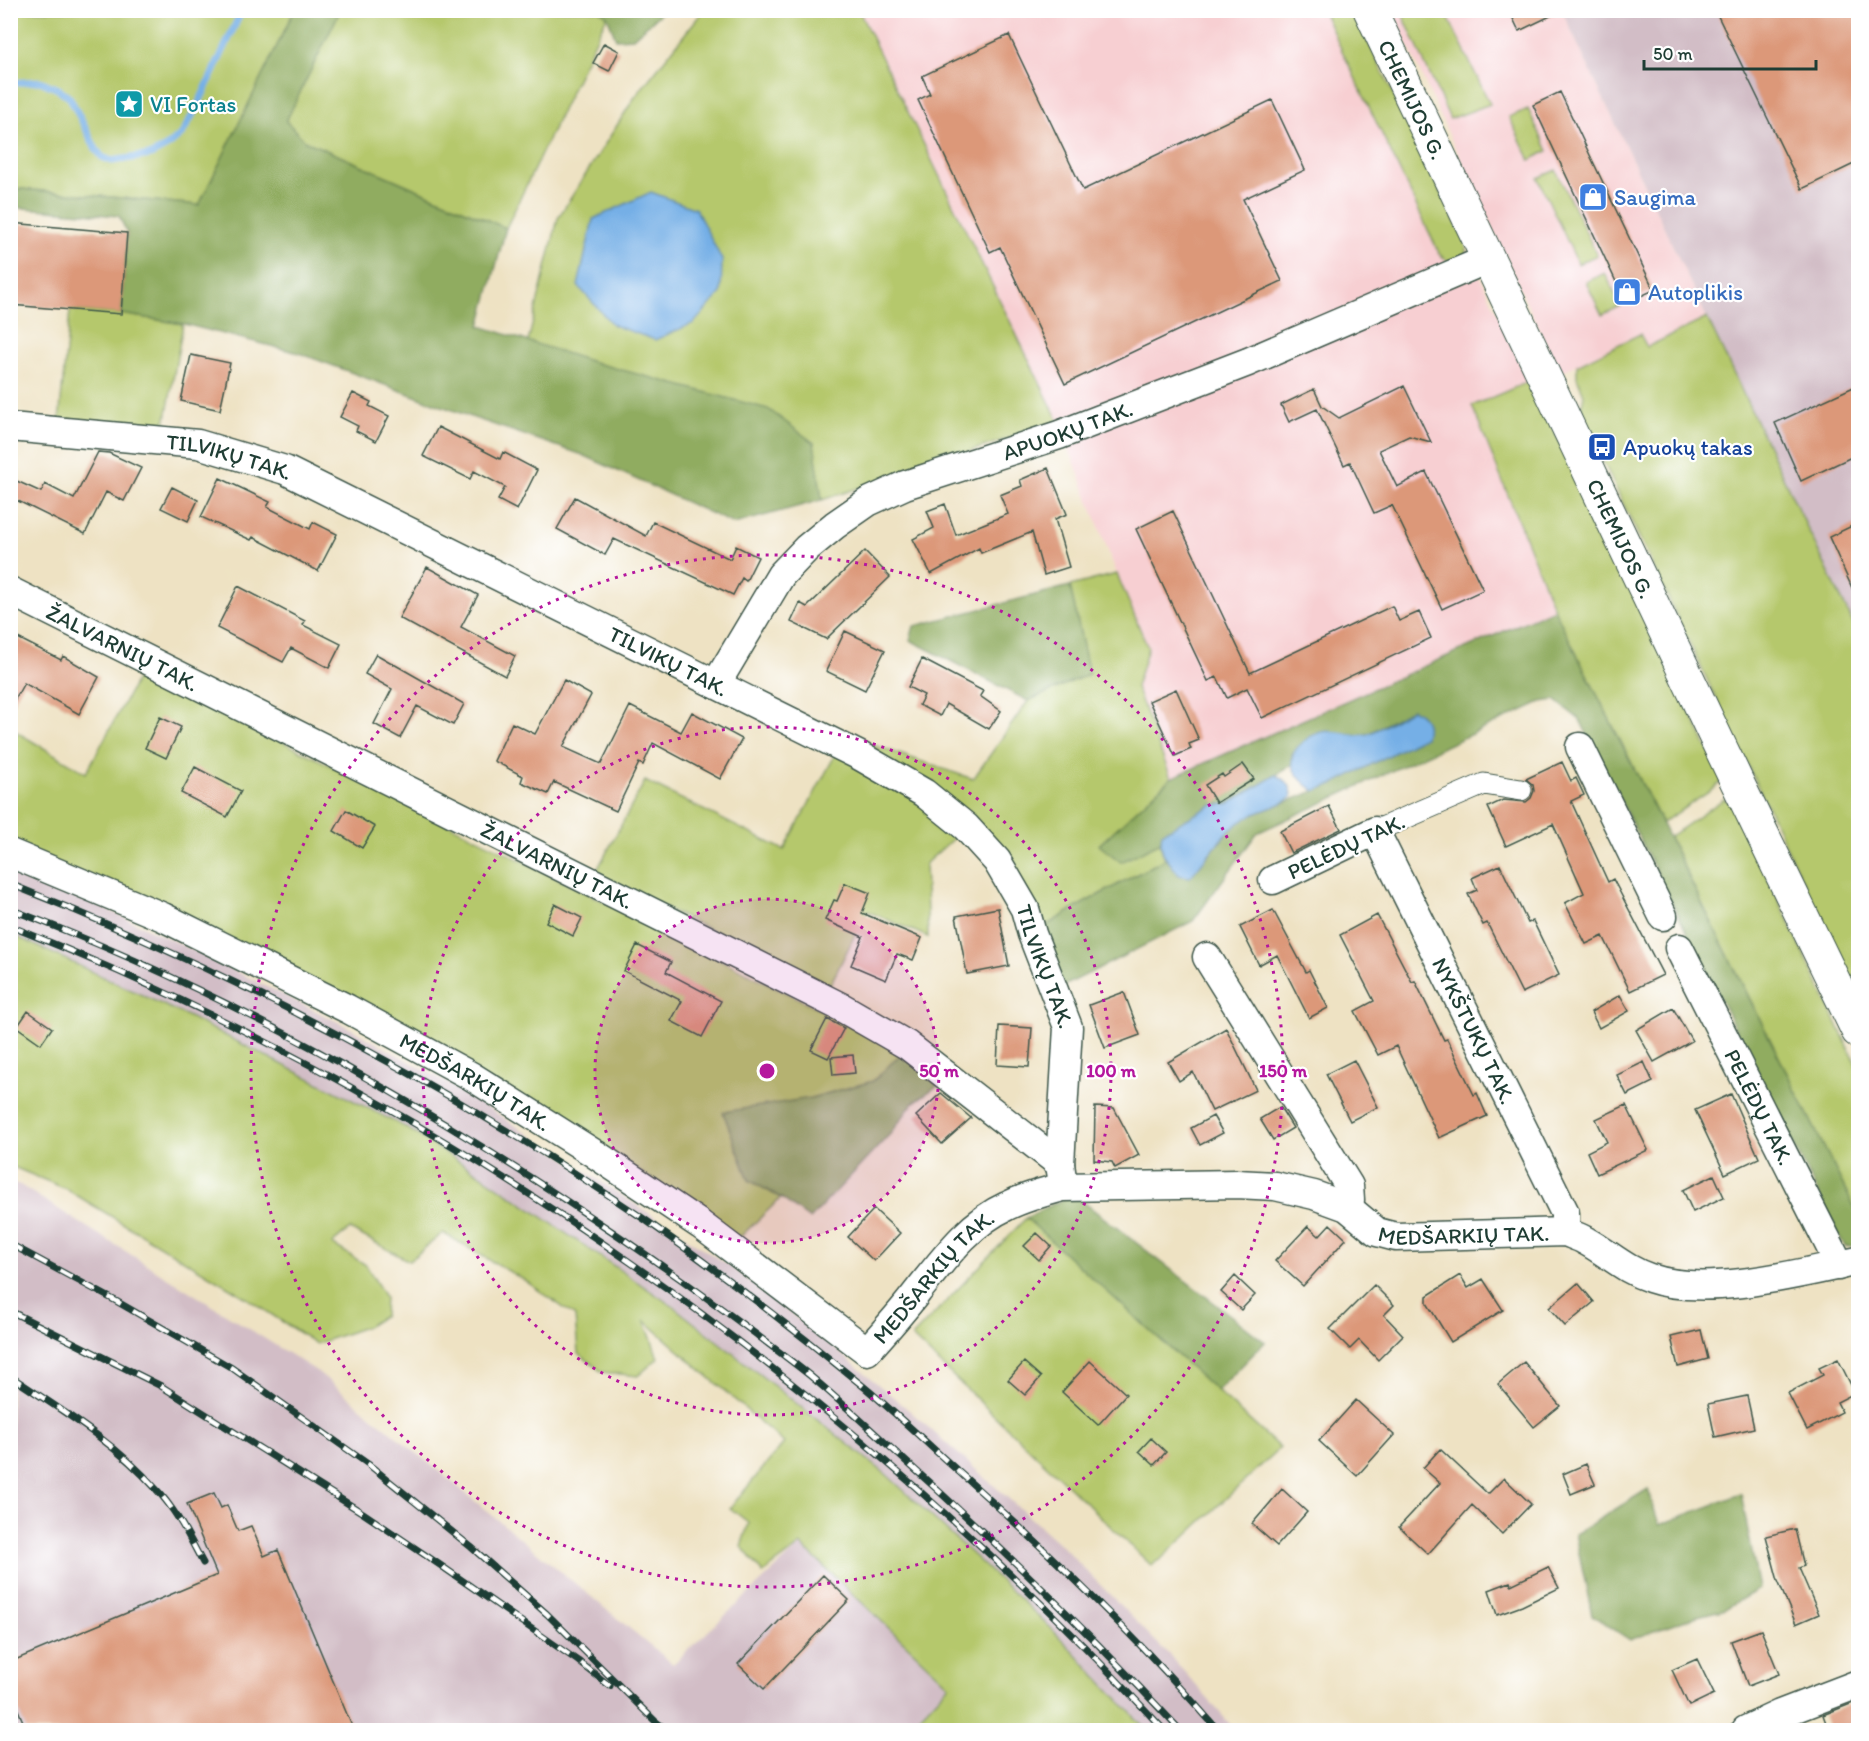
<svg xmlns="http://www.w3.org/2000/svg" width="1869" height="1741" viewBox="0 0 1869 1741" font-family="Itim,sans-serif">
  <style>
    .built { fill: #f7cfd2 }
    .industrial { fill: #d2bdc6 }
    .green { fill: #b5c86c; stroke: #6a8250; stroke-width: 1.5 }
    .forest { fill: #90ac60; stroke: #58744a; stroke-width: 1.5 }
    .water { fill: #75afe6; stroke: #4a768d; stroke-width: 1.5 }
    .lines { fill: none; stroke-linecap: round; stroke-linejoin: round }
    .stream { stroke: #75afe6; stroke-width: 7 }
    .building { fill: #dc9879 }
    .pedestrian-casing { stroke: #3e5649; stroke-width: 23 }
    .minor-casing { stroke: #3e5649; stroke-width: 31 }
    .secondary-casing { stroke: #3e5649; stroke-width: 35 }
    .pedestrian { stroke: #fff; stroke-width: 21 }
    .minor { stroke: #fff; stroke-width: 28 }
    .secondary { stroke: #fff; stroke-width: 33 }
    .rail-casing { stroke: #1f3d34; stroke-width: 7 }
    .rail { stroke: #fff; stroke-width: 4.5; stroke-dasharray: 14; stroke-linecap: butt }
    .ring { fill: none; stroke: #b5179e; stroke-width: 3; stroke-dasharray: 3 6 }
    .labels { text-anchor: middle; stroke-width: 4.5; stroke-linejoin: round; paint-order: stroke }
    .street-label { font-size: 22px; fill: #1f3d34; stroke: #fff }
    .culture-label { font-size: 22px; fill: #0d838f; stroke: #fff; text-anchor: start }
    .shop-label { font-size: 22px; fill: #366cbe; stroke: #fff; text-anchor: start }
    .transit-label { font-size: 22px; fill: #164399; stroke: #fff; text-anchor: start }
    .centre { fill: #b5179e; stroke: #fff; stroke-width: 3 }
    .ring-label { font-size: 18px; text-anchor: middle; font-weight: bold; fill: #b5179e; stroke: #fff; stroke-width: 4.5; stroke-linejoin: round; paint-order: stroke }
  </style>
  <rect width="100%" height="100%" fill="#fff"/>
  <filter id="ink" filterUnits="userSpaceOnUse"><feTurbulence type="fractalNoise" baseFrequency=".0167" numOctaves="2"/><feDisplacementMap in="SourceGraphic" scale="12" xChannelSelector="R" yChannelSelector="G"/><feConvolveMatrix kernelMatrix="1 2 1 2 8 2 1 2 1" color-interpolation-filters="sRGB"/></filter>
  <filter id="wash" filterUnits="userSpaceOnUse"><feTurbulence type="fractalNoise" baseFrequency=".008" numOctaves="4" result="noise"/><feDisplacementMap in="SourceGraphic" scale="24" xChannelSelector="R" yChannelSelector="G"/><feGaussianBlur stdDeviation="1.35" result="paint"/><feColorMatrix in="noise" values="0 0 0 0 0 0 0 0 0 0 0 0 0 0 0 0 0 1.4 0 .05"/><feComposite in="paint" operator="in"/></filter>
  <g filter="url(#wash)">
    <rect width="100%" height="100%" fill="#eee2c3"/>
    <!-- built -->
    <path class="built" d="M859,11H1353L1530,381L1472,406L1554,609L1171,778L1136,687L1148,648L1117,574L1059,422Z
      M1392,11H1562L1707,318L1647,347L1639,334L1559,373Z"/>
    <!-- industrial -->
    <path class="industrial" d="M1562,11H1858V634L1707,318Z
      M11,869L87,900L197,952L348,1027L469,1095L731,1267L826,1341L910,1411L1062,1546L1174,1660L1235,1730H1147L1050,1627L887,1475L674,1307L482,1176L405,1127L187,1016L11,934Z
      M11,1182L20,1185L318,1372L673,1664L801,1545L949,1685L907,1730H11Z"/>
    <!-- green -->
    <path class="green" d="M600,10L607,16L506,228L305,141L286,121L340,11Z
      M10,11H294L199,205L11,188Z
      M703,11H859L1059,422L822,500L814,443L596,363L528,342L558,218L635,97Z
      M1323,11H1353L1466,244V254L1454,265L1447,261L1439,253Z
      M1401,11H1445L1490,104L1450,119Z
      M1528,109L1548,151L1530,160L1509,117Z
      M1556,170L1597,255L1578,264L1538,178Z
      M1605,273L1621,306L1602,315L1586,282Z
      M70,310L121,314L183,324L162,441L58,431Z
      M1707,318L1858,634V997L1580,413L1584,395L1577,377V365L1640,334L1647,347Z
      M1530,381L1723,780L1715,788L1662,823L1554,609L1472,406Z
      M1117,574L1148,648L1136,687L1171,778L1099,845L1121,861L1161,842V848L1165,859L1084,903L1032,934L966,827L925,864L928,937L867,911L829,987L595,874L645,781L784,850L840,746L860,756L867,743L973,779L1028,701L1089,674L1070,586Z
      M141,671L904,1051L874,1081L811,1098L749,1180L781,1198L739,1238L572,1126L11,844L10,728L86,773Z
      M1724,799L1733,804L1858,1068V1215L1669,837Z
      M11,934L187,1016L405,1127L482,1176L674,1307L887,1475L1050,1627L1147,1730H907L949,1685L801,1545L763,1573L741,1546L749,1523L730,1508L784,1443L645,1321L658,1358L638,1376L602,1372L578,1353L575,1316L524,1280L443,1233L409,1261L350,1229L332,1244L366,1265L385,1297L384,1316L368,1326L316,1344L245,1297L66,1189L11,1166Z
      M1026,1218L1280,1448L1161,1559L1151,1565L912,1337Z"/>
    <!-- forest -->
    <path class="forest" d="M294,11H340L286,121L305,141L506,228L480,326L596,363L768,409L814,443L822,500L734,524L583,455L474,418L299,353L184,324L121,314L127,233L119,216L11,207L10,188L199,205Z
      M600,11H663L633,38L616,39L607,16Z
      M1070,586L1089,674L1028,701L910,640L914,626Z
      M1554,609L1858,1215V1246L1845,1247L1580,720L1555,700L1541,702L1257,833L1193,921L1054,991L1032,934L1084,903L1165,859L1173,865L1179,875L1190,877L1233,827L1247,817L1333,784L1425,737L1412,709L1368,734L1356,735L1337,733L1292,754V765L1228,804L1212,805L1162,833L1161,842L1121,862L1099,845L1171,778Z
      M904,1051L944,1081L913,1103L891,1133L810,1219L781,1198L749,1180L723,1112L811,1098L873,1081Z
      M1073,1194L1265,1342L1217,1391L1026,1218Z
      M1648,1489L1659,1525L1741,1494L1759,1589L1723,1610L1697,1616L1630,1640L1592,1615L1575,1534Z"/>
    <!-- water -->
    <path class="water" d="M651,192L696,209L722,260L721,293L694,323L655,340L613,325L578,286L593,219Z
      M1412,709C1425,716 1429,723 1425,737L1333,784L1315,791C1298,780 1281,761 1301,744C1306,739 1314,734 1321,732C1336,728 1352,738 1367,734C1382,729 1398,717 1412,709Z
      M1276,775C1286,779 1292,785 1292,797C1278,808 1260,809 1245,819C1223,832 1207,858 1190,877L1179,875C1168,858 1158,856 1162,833L1212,805L1228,804Z"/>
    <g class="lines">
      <!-- stream -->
      <path class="stream" d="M10,83L40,81L58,89L70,98L96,149L102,157L112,161L151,155L169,145L182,134L197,107L242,10"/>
    </g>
    <g id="blocks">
      <!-- building -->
      <path class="building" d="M1509,10H1563L1519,31Z
        M1715,10H1858V162L1802,189Z
        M1009,35L1083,190L1272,100L1305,170L1243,199L1282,281L1065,384L1000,247L990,252L918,100L930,94L922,76Z
        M604,43L619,51L609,71L593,63Z
        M1560,92L1654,290L1626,303L1533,105Z
        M10,223L127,233L121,314L10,305Z
        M191,355L230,363L220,410L181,401Z
        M1858,385V454L1801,481L1775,423Z
        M1404,386L1431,442L1409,436L1379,450L1397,487L1426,472L1483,590L1442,609L1392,505L1374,513L1350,462L1344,465L1317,409L1289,422L1281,405L1314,389L1322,406L1339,418Z
        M353,393L371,402L369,406L389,416L376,441L356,431L358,426L340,417Z
        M438,427L500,459L503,452L537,470L517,510L498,500L505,487L474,471L470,479L423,456Z
        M98,452L109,453L141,468L124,501L106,492L85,534L10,497V478L41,492L45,484L74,499Z
        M1048,468L1067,514L1055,519L1069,567L1044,575L1032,532L981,553L979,548L931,574L913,539L934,528L927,511L945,504L956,535L1008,514L1000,495L1022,486L1020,480Z
        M220,478L270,502L267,507L310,529L313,522L337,534L318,571L253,537L251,540L201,517Z
        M172,487L198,500L188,521L161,508Z
        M575,497L646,536L653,522L730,559L736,546L758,557L746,581L742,578L733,595L614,539L605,555L557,529Z
        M1173,511L1250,673L1392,606L1399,621L1419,612L1431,638L1262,718L1247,688L1227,698L1217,677L1208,681L1136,529Z
        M1858,523V601L1829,537Z
        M865,551L890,577L826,639L791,622L800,603L807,607Z
        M427,567L478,595L461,627L515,656L505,676L399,618Z
        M238,586L305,621L303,625L341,644L329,668L291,648L283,662L217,628Z
        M845,631L885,650L865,690L826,671Z
        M10,634L61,660L63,656L99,677L79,714L24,683L10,708Z
        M376,654L464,704L453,725L417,706L400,738L374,724L392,689L365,674Z
        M922,659L983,691L980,696L1001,711L989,729L946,704L940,716L919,705L924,695L908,687Z
        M564,680L591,695L563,747L601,764L630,706L681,732L692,712L742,739L720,779L653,743L643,765L639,763L616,811L554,782L548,794L521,782L523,776L494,761L512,723L535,734Z
        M1176,689L1199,740L1189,744L1191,749L1175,756L1149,701Z
        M160,717L181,727L166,758L145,748Z
        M1562,762L1571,781L1576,778L1584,795L1571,801L1608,882L1613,879L1663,975L1630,991L1603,936L1586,944L1565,903L1584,893L1553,824L1506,846L1488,807L1503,800L1526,802L1531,798L1534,791L1533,785L1526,779Z
        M1243,764L1254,779L1216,803L1205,785L1222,774L1224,777Z
        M195,767L241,791L227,817L181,793Z
        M1329,806L1341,829L1291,853L1280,831Z
        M346,810L375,827L362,848L334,831Z
        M1500,865L1528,923L1533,921L1559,975L1522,993L1487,923L1483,925L1468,894L1477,890L1472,878Z
        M845,883L870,893L862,913L922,938L913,960L897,954L886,980L851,965L863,937L825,920L834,900L837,901Z
        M555,904L582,918L573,936L546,922Z
        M998,908L1009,966L967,974L956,916Z
        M1273,910L1306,972L1309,970L1328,1008L1309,1018L1277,955L1259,965L1240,927Z
        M1377,915L1412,982L1415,981L1444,1040L1447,1039L1474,1095L1477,1093L1487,1116L1439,1138L1396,1046L1378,1055L1355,1011L1374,1001L1340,935Z
        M637,945L671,962L666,972L721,1001L702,1037L671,1021L682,1001L624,971Z
        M1124,992L1140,1035L1105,1048L1089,1005Z
        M1620,995L1629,1011L1599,1028L1591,1012Z
        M1673,1008L1692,1041L1654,1062L1636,1030Z
        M28,1011L52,1028L41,1044L17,1027Z
        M827,1019L844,1028L828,1058L811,1050Z
        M999,1026L1032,1028L1029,1067L997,1065Z
        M1226,1028L1256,1090L1212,1111L1193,1072L1179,1081L1168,1062Z
        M853,1055L855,1073L833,1075L831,1057Z
        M1354,1060L1378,1107L1350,1121L1326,1074Z
        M1644,1062L1653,1082L1627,1095L1617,1075Z
        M941,1093L971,1118L942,1144L916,1116Z
        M1731,1094L1759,1158L1725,1174L1695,1110Z
        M1626,1105L1648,1150L1597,1174L1587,1152L1607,1142L1596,1119Z
        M1095,1107L1114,1108L1139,1155L1115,1168L1112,1162L1094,1160Z
        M1280,1107L1293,1128L1273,1140L1260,1119Z
        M1213,1116L1223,1133L1200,1145L1191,1128Z
        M1714,1175L1724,1197L1693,1212L1683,1190Z
        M874,1209L900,1233L874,1261L848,1237Z
        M1330,1224L1346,1239L1303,1286L1275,1261L1308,1226L1319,1236Z
        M1037,1233L1051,1246L1039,1260L1024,1246Z
        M1460,1275L1468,1288L1483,1279L1503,1310L1451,1342L1427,1303V1296Z
        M1235,1276L1255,1295L1241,1310L1221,1292Z
        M1578,1283L1594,1302L1565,1326L1549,1308Z
        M1374,1285L1394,1305L1384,1315L1403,1335L1378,1360L1359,1340L1350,1349L1330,1329Z
        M1701,1330L1708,1359L1678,1367L1671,1337Z
        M1838,1359L1855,1393L1837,1402L1842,1412L1807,1430L1788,1393L1823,1375L1819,1368Z
        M1090,1361L1126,1394L1098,1425L1062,1392Z
        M1024,1362L1041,1377L1025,1395L1008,1380Z
        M1524,1362L1560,1406L1534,1427L1498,1384Z
        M1747,1396L1754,1428L1715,1437L1708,1404Z
        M1356,1400L1394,1435L1357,1476L1319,1441Z
        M1151,1438L1166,1452L1154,1465L1139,1451Z
        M1440,1449L1488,1494L1504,1478L1531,1504L1502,1534L1472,1505L1428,1554L1399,1527L1440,1483L1423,1468Z
        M1586,1464L1595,1484L1571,1494L1563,1474Z
        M1282,1489L1307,1512L1277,1546L1252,1524Z
        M214,1493L221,1508L227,1505L238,1531L251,1526L264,1556L278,1550L354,1731H27L10,1691V1662L217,1575L187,1504Z
        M1795,1529L1804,1566L1799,1568L1819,1614L1796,1624L1778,1581L1766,1536Z
        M1548,1567L1559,1588L1522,1606L1497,1615L1489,1590L1510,1582L1511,1585Z
        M823,1575L849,1600L764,1689L738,1664Z
        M1761,1630L1779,1674L1748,1686L1731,1641Z
        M1697,1659L1714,1694L1689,1706L1672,1670Z
        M1858,1701V1731H1829L1823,1715Z"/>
    </g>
  </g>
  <g filter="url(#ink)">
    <use href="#blocks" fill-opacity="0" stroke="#3e5649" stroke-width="1.5"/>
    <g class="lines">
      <!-- pedestrian casing -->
      <g class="pedestrian-casing">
        <path id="pedestrian" d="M1375,831L1484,784L1521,790"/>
      </g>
      <!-- minor casing -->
      <g class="minor-casing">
        <g id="minor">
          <path id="s1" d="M10,427L198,444L285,470L860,756L924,793L966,827L997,861L1025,909L1032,934L1068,1027L1060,1164"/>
          <path id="s2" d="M10,591L841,1007L907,1045L1060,1164L1062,1178"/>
          <path id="s3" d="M716,684L781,575L807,548L835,525L868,502L905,485L1059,435L1248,362L1488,259"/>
          <path d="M1580,747L1663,916"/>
          <path id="s4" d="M10,853L163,917L348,1009L471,1076L595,1154L701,1225L867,1351C885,1331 902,1312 918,1291C943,1260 969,1223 1007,1206C1025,1197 1044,1192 1063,1187L1237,1184L1275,1186L1314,1195L1347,1207L1377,1232L1396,1237L1565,1232C1572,1235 1580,1237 1586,1241C1608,1253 1625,1270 1650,1278C1707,1298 1800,1273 1858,1261"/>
          <path id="s5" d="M1273,880L1375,831L1565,1213V1232"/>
          <path id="s6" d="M1679,948L1834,1254L1838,1266"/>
          <path d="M1207,957L1349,1186L1350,1200L1347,1207"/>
          <path d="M1746,1730L1780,1714L1858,1684"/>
        </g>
      </g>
      <!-- secondary casing -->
      <g class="secondary-casing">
        <g id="secondary">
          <path id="s7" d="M1370,10L1737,782L1858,1031"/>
        </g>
      </g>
      <!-- pedestrian -->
      <use href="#pedestrian" class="pedestrian"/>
      <!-- minor -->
      <use href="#minor" class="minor"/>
      <!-- secondary -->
      <use href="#secondary" class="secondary"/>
      <!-- rail casing -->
      <g class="rail-casing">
        <path id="rail" d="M10,884C233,972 446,1084 644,1219C717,1270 789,1325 858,1382C893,1410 925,1442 959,1472C1050,1553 1138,1638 1218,1730
          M10,909C215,986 417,1100 598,1222C652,1258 705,1296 757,1335C776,1350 796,1364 814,1379C840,1401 865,1424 890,1447C991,1537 1088,1631 1180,1730
          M10,926C450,1100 844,1384 1164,1730
          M10,1244L116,1301L232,1368L368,1464L471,1547L547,1614L655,1721L667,1730
          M10,1311L161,1386L363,1513L440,1565L578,1661L610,1686
          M10,1376C61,1410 116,1443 156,1489C176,1510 189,1537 203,1563"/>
      </g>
      <!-- rail -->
      <use href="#rail" class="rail"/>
    </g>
  </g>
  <!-- distance rings -->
  <circle cx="767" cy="1071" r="172" fill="#b5179e" fill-opacity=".12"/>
  <g class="ring">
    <circle cx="767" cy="1071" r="172"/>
    <circle cx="767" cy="1071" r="344"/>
    <circle cx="767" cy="1071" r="516"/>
  </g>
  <!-- icons -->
  <defs>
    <g id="sight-square" transform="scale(1.5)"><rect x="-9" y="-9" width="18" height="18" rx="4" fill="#0f9aa8" stroke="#fff"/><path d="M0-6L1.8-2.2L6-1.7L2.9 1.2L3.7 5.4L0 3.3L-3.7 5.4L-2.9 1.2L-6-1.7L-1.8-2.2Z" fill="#fff"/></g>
    <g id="shop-square" transform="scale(1.5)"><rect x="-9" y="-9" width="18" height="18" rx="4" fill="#3f7fe0" stroke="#fff"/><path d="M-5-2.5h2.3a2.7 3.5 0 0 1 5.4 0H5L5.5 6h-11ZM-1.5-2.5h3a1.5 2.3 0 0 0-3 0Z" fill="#fff"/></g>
    <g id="bus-square" transform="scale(1.5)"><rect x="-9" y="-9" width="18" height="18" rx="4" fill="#1a4fb4" stroke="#fff"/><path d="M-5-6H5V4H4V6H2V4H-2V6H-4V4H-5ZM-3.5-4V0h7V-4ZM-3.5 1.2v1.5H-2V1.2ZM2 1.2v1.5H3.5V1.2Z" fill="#fff"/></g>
  </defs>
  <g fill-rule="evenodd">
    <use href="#sight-square" x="129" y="104"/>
    <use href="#shop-square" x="1593" y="197"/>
    <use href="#shop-square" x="1627" y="292"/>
    <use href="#bus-square" x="1602" y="447"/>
  </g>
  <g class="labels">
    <!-- street labels -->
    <g class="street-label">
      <text dy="8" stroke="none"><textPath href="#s7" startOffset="99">CHEMIJOS G.</textPath></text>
      <text dy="8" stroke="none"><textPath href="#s3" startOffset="453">APUOKŲ TAK.</textPath></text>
      <text dy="8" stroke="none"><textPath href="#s1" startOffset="222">TILVIKŲ TAK.</textPath></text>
      <text dy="8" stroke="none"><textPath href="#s7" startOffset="585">CHEMIJOS G.</textPath></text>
      <text dy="8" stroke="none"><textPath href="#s2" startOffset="126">ŽALVARNIŲ TAK.</textPath></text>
      <text dy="8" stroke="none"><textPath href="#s1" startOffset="708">TILVIKŲ TAK.</textPath></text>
      <text transform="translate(1346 846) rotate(-25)" y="8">PELĖDŲ TAK.</text>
      <text dy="8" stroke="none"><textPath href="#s2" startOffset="612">ŽALVARNIŲ TAK.</textPath></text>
      <text dy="8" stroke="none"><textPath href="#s1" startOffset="1212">TILVIKŲ TAK.</textPath></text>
      <text dy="8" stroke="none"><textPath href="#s5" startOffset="336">NYKŠTUKŲ TAK.</textPath></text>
      <text dy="8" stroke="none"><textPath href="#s4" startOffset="519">MEDŠARKIŲ TAK.</textPath></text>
      <text dy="8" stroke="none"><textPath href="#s6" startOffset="178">PELĖDŲ TAK.</textPath></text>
      <text dy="8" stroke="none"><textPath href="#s4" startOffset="1671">MEDŠARKIŲ TAK.</textPath></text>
      <text dy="8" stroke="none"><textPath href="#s4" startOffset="1095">MEDŠARKIŲ TAK.</textPath></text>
    </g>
    <!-- culture labels -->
    <g class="culture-label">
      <text x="150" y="112">VI Fortas</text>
    </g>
    <!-- shop labels -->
    <g class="shop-label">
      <text x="1614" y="205">Saugima</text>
      <text x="1648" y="300">Autoplikis</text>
    </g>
    <!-- transit labels -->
    <g class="transit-label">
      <text x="1623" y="455">Apuokų takas</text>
    </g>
  </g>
  <circle cx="767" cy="1071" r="9" class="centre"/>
  <g class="ring-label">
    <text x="939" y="1077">50 m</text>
    <text x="1111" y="1077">100 m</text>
    <text x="1283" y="1077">150 m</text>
  </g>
  <!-- margin -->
  <rect width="1869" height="1741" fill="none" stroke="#fff" stroke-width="36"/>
  <!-- scale -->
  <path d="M1644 60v9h172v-9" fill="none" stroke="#1f3d34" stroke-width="3"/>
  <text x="1653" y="60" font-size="18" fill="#1f3d34" stroke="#ffffff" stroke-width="4.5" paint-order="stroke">50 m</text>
</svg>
